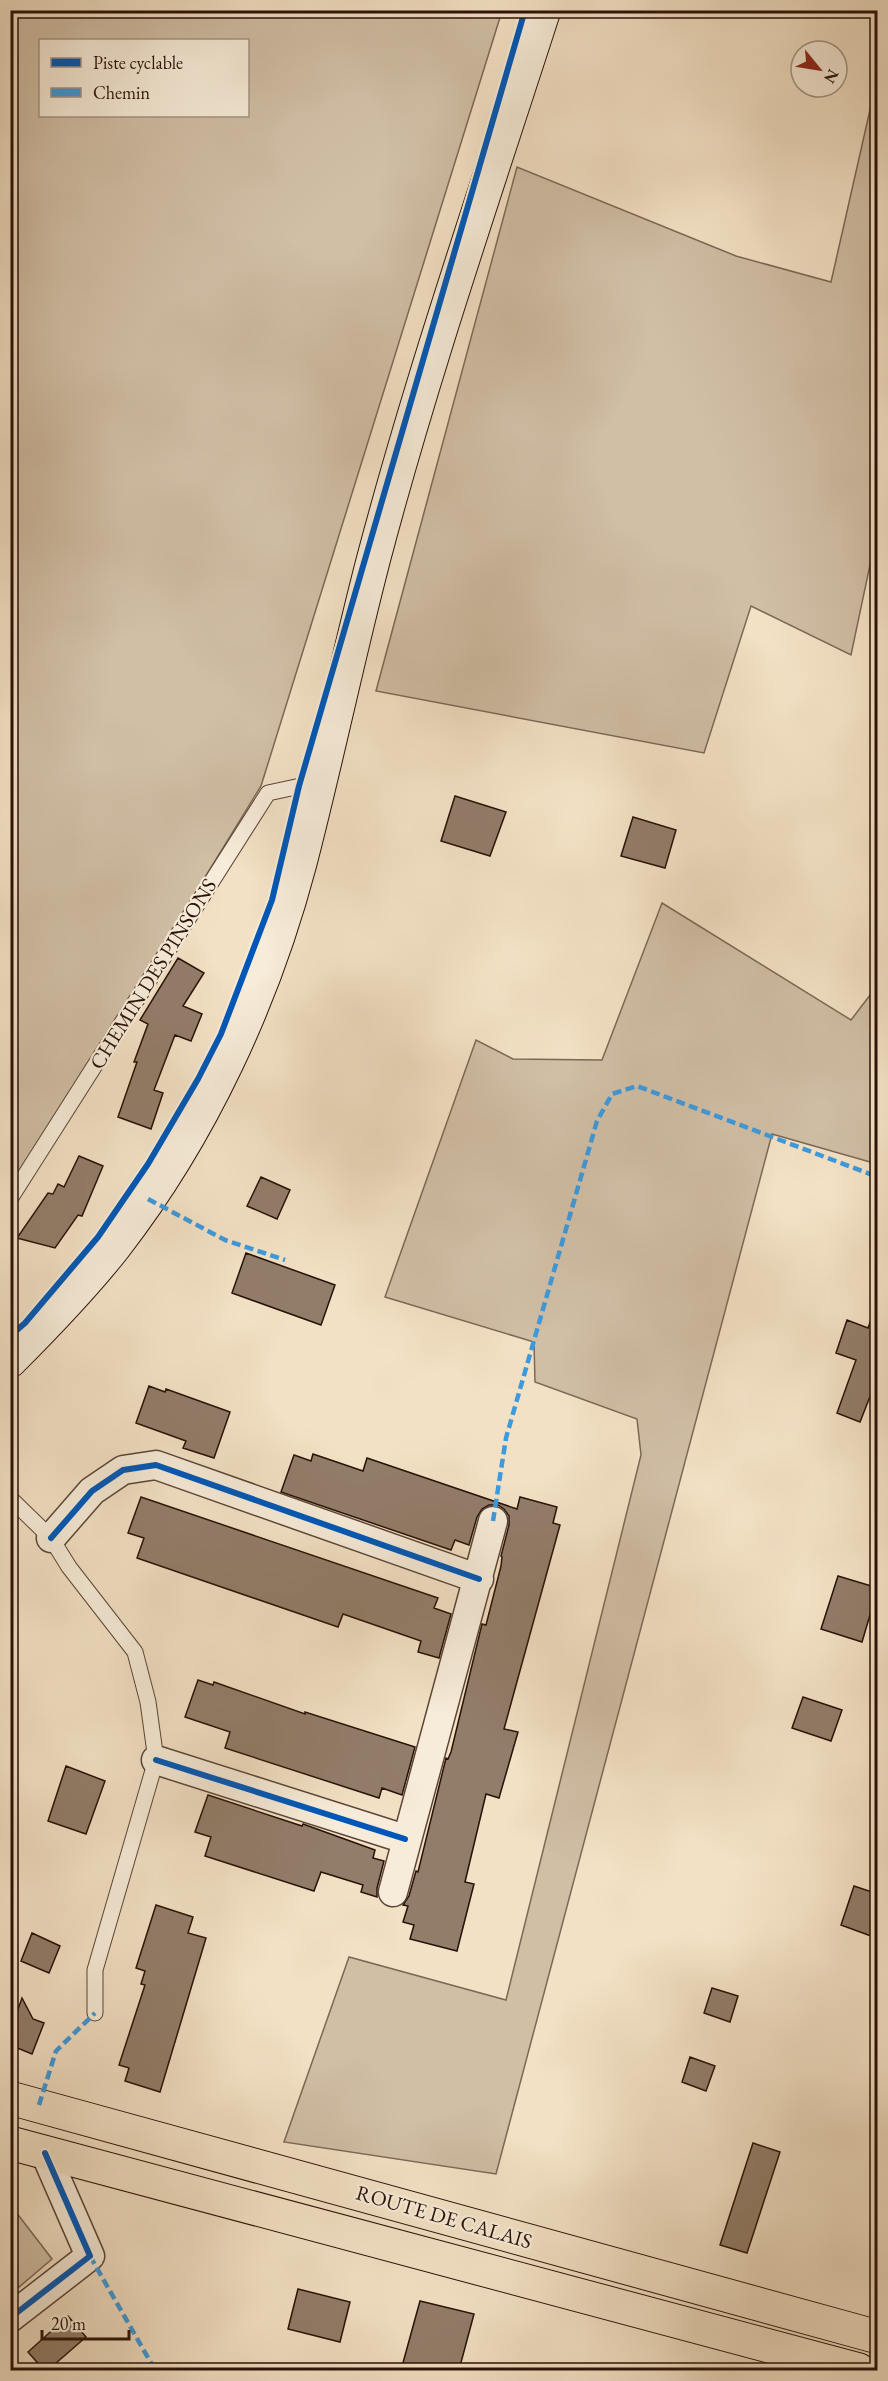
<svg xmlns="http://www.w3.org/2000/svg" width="888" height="2381" viewBox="0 0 888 2381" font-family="'EB Garamond',serif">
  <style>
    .green { fill: #d0bea5; stroke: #7c6856; stroke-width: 1.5; fill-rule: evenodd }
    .building { fill: #927d6a; stroke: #281107; stroke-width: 1.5 }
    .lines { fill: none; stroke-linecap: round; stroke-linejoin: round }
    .service-casing { stroke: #5b4536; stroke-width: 17 }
    .minor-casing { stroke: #5b4536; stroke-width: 31 }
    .secondary-casing { stroke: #281107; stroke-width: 35 }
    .primary-casing { stroke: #281107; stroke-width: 35 }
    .service { stroke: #f7ecd9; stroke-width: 15 }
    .minor { stroke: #f7ecd9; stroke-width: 28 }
    .secondary { stroke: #f7ecd9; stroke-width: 33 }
    .primary { stroke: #f3e1c5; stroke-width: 33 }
    .quiet { stroke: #3d9add; stroke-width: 4.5; stroke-dasharray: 9 4.5; stroke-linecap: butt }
    .cycleway-casing { stroke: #f7ecd9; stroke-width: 10 }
    .cycleway { stroke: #0057b8; stroke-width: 6 }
    .labels { text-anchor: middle; stroke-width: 4.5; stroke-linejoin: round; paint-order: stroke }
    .street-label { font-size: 21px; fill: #281107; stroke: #f7ecd9 }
  </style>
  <rect width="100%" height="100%" fill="#f3e1c5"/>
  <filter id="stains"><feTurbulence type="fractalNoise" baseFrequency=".00333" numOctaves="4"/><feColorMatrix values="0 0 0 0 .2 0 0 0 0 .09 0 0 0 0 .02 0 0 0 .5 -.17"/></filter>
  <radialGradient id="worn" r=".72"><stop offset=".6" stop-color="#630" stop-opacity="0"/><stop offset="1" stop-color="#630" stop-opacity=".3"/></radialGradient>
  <!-- green -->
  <path class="green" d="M11,11H502L261,786L11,1193ZM40,40H248V116H40Z
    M877,79L878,527L851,655L751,606L704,753L376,691L517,167L736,256L831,282Z
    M662,903L851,1020L877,986V1164L772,1134L496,2174L284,2142L349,1957L506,2000L641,1455L637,1419L535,1382L534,1342L385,1297L476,1040L513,1059L602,1060Z
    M11,2208L16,2212L52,2259L11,2294Z"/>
  <!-- building -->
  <path class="building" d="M455,796L506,812L490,856L441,841Z
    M633,817L676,830L665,868L621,856Z
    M178,958L204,973L183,1006L202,1014L191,1041L175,1035L154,1090L163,1093L151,1129L118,1117L137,1062H134L148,1024L140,1020Z
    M79,1156L103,1166L82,1216L78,1215L55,1248L17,1238L48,1193L53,1194L58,1184L64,1187Z
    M261,1177L290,1190L277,1219L247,1206Z
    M246,1253L335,1285L321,1325L232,1293Z
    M875,1309H878V1376L860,1422L837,1413L856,1360L836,1353L847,1320L868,1328Z
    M149,1386L165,1392L166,1389L230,1412L214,1458L183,1448L186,1441L136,1423Z
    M313,1454L363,1471L367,1458L517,1509L520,1497L557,1507L553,1523L560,1525L504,1729L518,1732L499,1798L486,1794L465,1882L474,1884L457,1951L410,1939L414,1925L403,1922L408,1906L403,1905L409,1896L416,1871L418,1872L446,1758L448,1759L451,1752L482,1624L486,1625L501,1566L502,1557L501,1556L509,1525V1516L504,1509L498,1505H489L482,1509L477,1517L469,1545L455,1540L451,1550L281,1492L294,1455L311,1461Z
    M141,1497L438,1598L434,1608L451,1614L439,1658L418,1652L421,1641L343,1614L338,1627L137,1558L144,1538L128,1533Z
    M838,1576L878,1588L862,1642L821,1629Z
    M198,1680L213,1685L214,1682L305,1714V1712L415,1747L402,1795L382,1788L379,1798L225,1748L230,1732L185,1717Z
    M803,1697L842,1710L831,1741L792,1728Z
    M66,1766L105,1781L86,1834L48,1821Z
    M208,1795L302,1826L303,1824L375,1850L373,1858L384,1861L377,1888V1897L361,1892L363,1885L321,1872L314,1891L205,1856L211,1837L195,1832Z
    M854,1886L878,1894V1917L871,1936L841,1925Z
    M156,1905L193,1917L188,1933L206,1938L160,2092L125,2081L129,2068L119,2065L145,1985L141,1984L145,1971L136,1968Z
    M32,1933L60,1946L49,1973L21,1961Z
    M712,1988L738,1996L730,2022L704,2013Z
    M22,1998L33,2019L44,2023L32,2054L10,2045V2011L17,2012Z
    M690,2057L715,2066L706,2091L682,2082Z
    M753,2143L780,2152L747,2253L720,2245Z
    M298,2289L350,2302L340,2342L288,2329Z
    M420,2301L474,2314L459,2370H401Z
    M68,2316L86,2337L48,2370H44L28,2352Z"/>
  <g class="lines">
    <!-- service casing -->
    <g class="service-casing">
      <path id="service" d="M10,1199L268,793L319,782
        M10,1498L51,1538L69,1567L135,1652L148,1702L156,1760L95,1970V2013"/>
    </g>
    <!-- minor casing -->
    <g class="minor-casing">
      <path id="minor" d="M51,1538L92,1491L123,1470L156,1465L479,1579
        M156,1760L405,1839
        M393,1892L493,1521
        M10,2318L90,2256L45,2153"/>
    </g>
    <!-- secondary casing -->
    <g class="secondary-casing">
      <path id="secondary" d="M10,1361C47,1324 83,1287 115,1246C202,1134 264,999 300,863C326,763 347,661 373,561C422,375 485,193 544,10"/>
    </g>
    <!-- primary casing -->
    <g class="primary-casing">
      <path id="primary" d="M10,2098L878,2337
        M10,2143L859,2370"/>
    </g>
    <!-- service -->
    <use href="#service" class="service"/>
    <!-- minor -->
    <use href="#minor" class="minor"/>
    <!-- secondary -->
    <use href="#secondary" class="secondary"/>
    <!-- primary -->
    <use href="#primary" class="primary"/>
    <!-- quiet -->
    <path class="quiet" d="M148,1199L225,1240L285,1260
      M493,1521L506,1438L597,1121L612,1094L637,1086L878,1177
      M39,2105L56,2051L95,2013
      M90,2256L155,2370"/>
    <!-- cycleway casing -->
    <g class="cycleway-casing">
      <path id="cycleway" d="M10,1336L25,1323L98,1237L148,1164L198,1079L221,1034L272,900L299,786L525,10
        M51,1538L92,1491L123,1470L156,1465L479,1579
        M156,1760L405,1839
        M10,2318L90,2256L45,2153"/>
    </g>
    <!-- cycleway -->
    <use href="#cycleway" class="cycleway"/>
  </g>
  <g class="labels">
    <!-- street labels -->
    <g class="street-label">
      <text transform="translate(153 974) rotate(-58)" y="7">CHEMIN DES PINSONS</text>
      <text transform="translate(444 2217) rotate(16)" y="7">ROUTE DE CALAIS</text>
    </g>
  </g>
  <!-- margin -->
  <rect width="888" height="2381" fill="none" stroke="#f3e1c5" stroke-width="36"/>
  <rect x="12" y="12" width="864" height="2357" fill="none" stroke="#281107" stroke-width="3"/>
  <rect x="18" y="18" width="852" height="2345" fill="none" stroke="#281107" stroke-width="1.5"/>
  <!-- legend -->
  <rect x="39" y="39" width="210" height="78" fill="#f7ecd9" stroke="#a49485" stroke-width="1.5"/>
  <rect x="51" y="58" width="30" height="9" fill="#0057b8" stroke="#a49485" stroke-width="1.5"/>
  <text x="93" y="69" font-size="18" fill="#281107">Piste cyclable</text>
  <rect x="51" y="88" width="30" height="9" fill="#3d9add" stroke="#a49485" stroke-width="1.5"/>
  <text x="93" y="99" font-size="18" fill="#281107">Chemin</text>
  <!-- north arrow -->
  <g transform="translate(819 69) rotate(120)"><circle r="28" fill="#f7ecd9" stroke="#a49485" stroke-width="1.5"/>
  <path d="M0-4.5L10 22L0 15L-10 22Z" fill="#8f2418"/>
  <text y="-9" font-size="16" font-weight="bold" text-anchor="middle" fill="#281107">N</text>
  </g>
  <!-- scale -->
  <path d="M42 2330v9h87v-9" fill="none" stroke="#281107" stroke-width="3"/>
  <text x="51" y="2330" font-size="18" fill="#281107" stroke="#f7ecd9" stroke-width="4.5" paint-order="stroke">20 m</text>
  <rect width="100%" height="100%" filter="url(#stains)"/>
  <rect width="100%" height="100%" fill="url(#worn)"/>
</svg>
